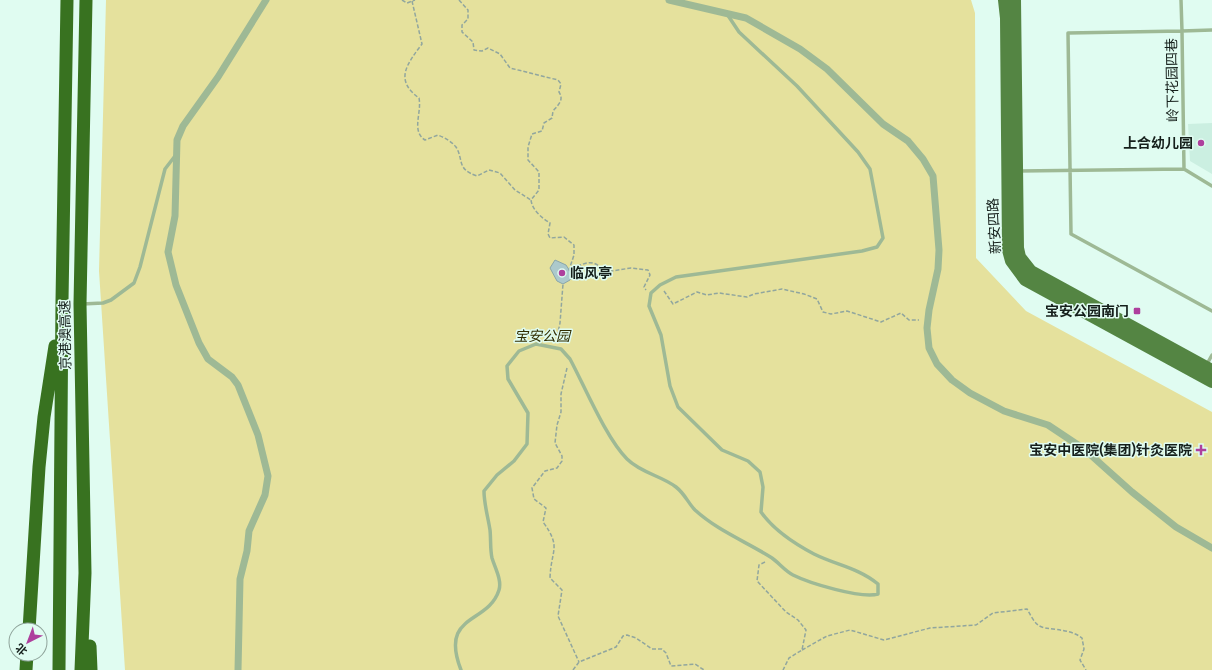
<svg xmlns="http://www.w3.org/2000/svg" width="1212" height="670" viewBox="0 0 1212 670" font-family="Bitter,'Noto Sans SC',serif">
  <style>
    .built { fill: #cbefe1 }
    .green { fill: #e5e19d }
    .building { fill: #acc9cc; stroke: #8aa6a9 }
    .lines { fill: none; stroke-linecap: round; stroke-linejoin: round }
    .path { stroke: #91a69e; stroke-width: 1.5; stroke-dasharray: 4 2; stroke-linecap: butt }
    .service { stroke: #9eb995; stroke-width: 3.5 }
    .minor { stroke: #9eb995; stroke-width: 7 }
    .primary { stroke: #548543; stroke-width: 12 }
    .motorway { stroke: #387220; stroke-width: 13 }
    .poi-dot { fill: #ae3f9d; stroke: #e0fcf1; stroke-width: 1.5 }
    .labels { text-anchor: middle; stroke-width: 3; stroke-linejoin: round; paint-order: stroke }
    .street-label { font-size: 14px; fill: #151f1b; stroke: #e0fcf1 }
    .poi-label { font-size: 14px; font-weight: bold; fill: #151f1b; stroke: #e0fcf1; text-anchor: end }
    .park-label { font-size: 14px; font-style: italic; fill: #312d00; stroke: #e0fcf1 }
  </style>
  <rect width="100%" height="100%" fill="#e0fcf1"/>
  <!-- built -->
  <path class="built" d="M1212,123V174L1190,161L1188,124Z"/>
  <!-- green -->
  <path class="green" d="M106,0H971L975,13L976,258L1026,311L1212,412V670H125L99,271Z"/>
  <!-- building -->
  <path class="building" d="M555,260L566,265L573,276L570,280L563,284L557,281L550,268Z"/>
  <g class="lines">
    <!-- path -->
    <path class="path" d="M402,0L407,3L415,0
      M459,0L468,10V19L462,25V32L473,42L474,50L482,51L488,48L500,54L510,68L558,80L561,84L559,92C564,100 559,104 553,111L552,118L544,123L542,131L532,134L528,147V160L539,172V190L531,200C532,210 542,218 550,223L548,234L550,238L564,237L574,245V255L569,270C586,263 592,257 605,272L631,268L648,270L650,275L644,287L646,290
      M412,1L422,44C407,64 394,80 419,98C422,113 411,131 425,140L438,135C445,138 451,141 456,147C464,160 456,169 477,176L489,170L500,173L515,190L531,200
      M664,291L673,304L697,292L707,295L719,293L747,297L754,294L782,289L804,294L817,299L823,312L831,314L847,311L881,322L901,313L909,320H919
      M559,342L557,337L560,323L563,284
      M567,368L561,394V412L557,425L555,443L562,456V461L557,468L545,471L532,488L534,499L546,508L543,522C562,548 551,549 550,578L562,590L558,616L579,662
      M765,562L759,565L757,581L786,612L798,620L806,630L802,650L789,658L783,670
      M802,650L827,636L850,630L884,640L930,628L976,625L993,613L1027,609C1030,614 1033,621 1038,625C1045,631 1068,627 1082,638L1084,649L1080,660L1086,670
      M573,670L579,662L616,647L623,636L627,635L636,638L652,649H662L666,653L671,666L695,664L704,670"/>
    <!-- service -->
    <path class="service" d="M1181,0L1182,31L1068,33L1071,234L1212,311
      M1184,169L1182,31L1212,30
      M1184,169L1212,186
      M1019,171L1184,169
      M82,304L103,303L111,300L134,283L140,267L165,169L175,156
      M1207,364L1212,355
      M461,670C439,613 488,625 499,590C502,580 495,568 492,558C490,549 491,539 490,530C488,517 484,504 484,491L497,475L514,461L527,444L528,413L508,379L507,366L519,351L536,344L561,349L570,359C585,387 606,438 627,459C641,473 662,476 676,487C685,494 688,503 695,510C718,531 747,542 772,558C779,563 785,571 793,575C809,583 861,599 878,594V584C859,568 836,565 814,554C795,544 773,529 761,512L763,487L760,472L748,461L722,450L678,407L670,386L661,335L649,306L651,293L660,285L676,277L862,251L877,247L883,238L870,169L858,152L797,86L739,32L727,14"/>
    <!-- minor -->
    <path class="minor" d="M669,0L746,18L800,49L827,69L883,124L908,141L923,159L933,176L939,250L938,269L929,310L927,328L929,348L937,364L952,380L970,393L1004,411L1048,425L1084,449L1132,492L1176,527L1212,548
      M238,670L240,579L247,551L249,531L265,495L268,476L258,435L238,385L232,377L208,359L199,343L176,285L168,252L175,216L177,140L183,126L218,77L266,0"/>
    <!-- primary -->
    <path class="primary" d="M1004,0L1006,18L1008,250L1011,261L1025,280L1212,382
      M1015,0L1018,248L1020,257L1031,271L1212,370"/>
    <!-- motorway -->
    <path class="motorway" d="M29,630L39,467L44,417L55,346
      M90,646L91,670
      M26,670L27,654
      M59,670L62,301L67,0
      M81,670L85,573L80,304L86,0"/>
  </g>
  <!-- markers -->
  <g class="poi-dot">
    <circle cx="1201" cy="143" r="4"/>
    <circle cx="562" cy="273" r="4"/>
    <rect x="1133" y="307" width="8" height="8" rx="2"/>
    <path d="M1199 444h4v4h4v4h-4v4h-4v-4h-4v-4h4z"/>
  </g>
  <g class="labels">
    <!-- street labels -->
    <g class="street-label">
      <text transform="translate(1172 80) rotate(-91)" y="5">岭下花园四巷</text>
      <text transform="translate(994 226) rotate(-93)" y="5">新安四路</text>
      <text transform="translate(65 335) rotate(-91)" y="5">京港澳高速</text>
    </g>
    <!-- poi labels -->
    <g class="poi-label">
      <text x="1193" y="148">上合幼儿园</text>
      <text x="570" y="278" text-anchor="start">临风亭</text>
      <text x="1129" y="316">宝安公园南门</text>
      <text x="1192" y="455">宝安中医院(集团)针灸医院</text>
    </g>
    <!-- park labels -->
    <g class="park-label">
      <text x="542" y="341">宝安公园</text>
    </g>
  </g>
  <!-- north arrow -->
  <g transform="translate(28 642) rotate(222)"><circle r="19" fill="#e0fcf1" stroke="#8fa49b"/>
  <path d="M0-3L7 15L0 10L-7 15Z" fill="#ae3f9d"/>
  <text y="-6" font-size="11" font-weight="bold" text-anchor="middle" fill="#151f1b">北</text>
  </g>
</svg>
